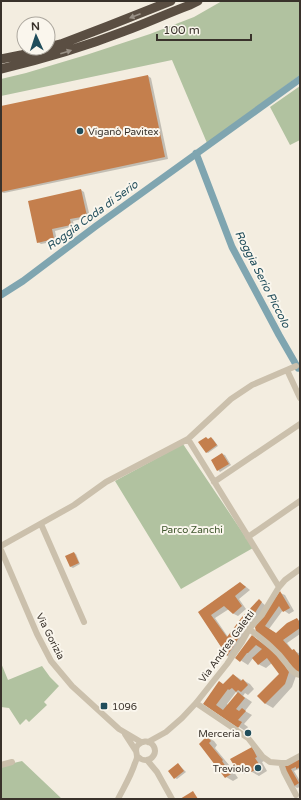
<svg xmlns="http://www.w3.org/2000/svg" width="301" height="800" viewBox="0 0 301 800" font-family="'Varela Round',sans-serif">
  <style>
    .green { fill: #b1c2a0 }
    .shadow { fill: #0003; fill-rule: evenodd }
    .lines { fill: none; stroke-linecap: round; stroke-linejoin: round }
    .canal { stroke: #7fa5b0; stroke-width: 7 }
    .building { fill: #c47f4d }
    .minor { stroke: #cbc0ac; stroke-width: 6 }
    .highway { stroke: #5a4e42; stroke-width: 9 }
    .oneway { fill: #9a9186 }
    .poi-dot { fill: #204d5b; stroke: #faf6ed; stroke-width: 1.5 }
    .labels { text-anchor: middle; stroke-width: 4; stroke-linejoin: round; paint-order: stroke }
    .poi-label { font-size: 10px; fill: #39322b; stroke: #faf6ed; text-anchor: start }
    .park-label { font-size: 10px; fill: #41582f; stroke: #faf6ed }
    .street-label { font-size: 10px; fill: #39322b; stroke: #faf6ed }
    .water-label { font-size: 11px; font-style: italic; fill: #204d5b; stroke: #faf6ed }
  </style>
  <rect width="100%" height="100%" fill="#f3ede0"/>
  <!-- green -->
  <path class="green" d="M222,1H300V75L207,143L172,60L1,96V79L26,73L86,55L150,34L194,17Z
    M300,86V140L290,145L270,107Z
    M183,444L253,548L181,589L115,481Z
    M1,663L8,680L42,666L50,677L59,686L44,702L47,705L29,722L26,719L20,725L9,708L1,707Z
    M22,761L62,799H1V766Z"/>
  <!-- shadow -->
  <path class="shadow" d="M148,76L151,78L168,159L4,193L1,192V107Z
    M81,190L84,192L90,217L73,221L74,226L55,231L57,241L41,244L38,242Z
    M206,438L209,440L211,438L213,439L218,446L208,453L206,452Z
    M222,454L225,455L231,465L220,472L218,470L212,461Z
    M74,553L76,554L80,564L73,568L71,567Z
    M240,583L245,586L250,590L239,599L246,609L238,616L234,614L229,609L215,618L228,637L259,600L266,606L232,658L227,656L199,612Z
    M280,593L285,595L294,611L289,614L283,610L269,629L277,634L297,619L300,621V634L287,643L293,651L299,653L300,655V673L257,632Z
    M252,636L274,650L296,676L292,687L273,708L266,704L258,696L281,674L272,663L266,668L258,664L253,658L248,665L237,658Z
    M234,675L243,681V680L250,684L254,689L248,695L245,693L243,696L252,702L245,711L252,715L244,724L248,727L245,731L205,704ZM236,692L238,694L228,705L227,704Z
    M207,737L214,741L217,745L215,748L229,765L238,778L233,781L226,777L200,744Z
    M252,748L264,761L262,762L267,771L259,776L252,772L251,770L244,774L237,769Z
    M300,759V769H299L294,771L300,781V787L297,788L294,786L284,767Z
    M178,764L186,772L177,779L175,778Z"/>
  <g class="lines">
    <!-- canal -->
    <path class="canal" d="M196,153L232,247L279,335L298,368L300,367
      M1,295L23,281L96,226L300,79"/>
  </g>
  <!-- building -->
  <path class="building" d="M148,75L165,157L1,192V106Z
    M81,189L87,216L70,219L71,225L52,229L54,239L37,243L28,201Z
    M206,437L208,439L211,437L217,445L206,453L198,442Z
    M222,453L229,464L217,471L211,460Z
    M74,552L79,563L70,567L65,556Z
    M240,582L246,587L235,596L242,606L233,614L224,606L211,615L227,637L242,617L259,599L262,602L227,656L198,612Z
    M280,591L290,608L283,612L279,606L265,626L276,633L287,623L297,618L300,623V628L283,640L292,650L294,649L300,657V673L294,671L256,632L255,627Z
    M252,635L279,657L289,672L285,684L265,704L257,696L279,674L267,658L258,665L252,658L262,649L256,645L248,653H247L240,662L235,658Z
    M233,674L241,681L243,679L248,685L241,692L238,690L236,692L232,688L229,690L228,689L216,705L223,710L238,692L245,698L236,709L239,711L242,708L246,711L238,720L242,722L238,728L203,704L219,681L223,684Z
    M207,736L211,741L209,743L223,760L222,761L231,774L225,778L199,744Z
    M252,747L257,757L255,758L261,767L251,772L247,765L237,770L230,759Z
    M300,758V767L296,769V767L291,769L299,783L293,787L283,766Z
    M178,763L184,771L174,779L168,771Z
    M193,791L198,799H180Z"/>
  <g class="lines">
    <!-- minor -->
    <path class="minor" d="M287,370L300,398
      M188,439L279,587
      M214,482L300,424
      M41,524L84,622
      M248,537L300,501
      M1,546L74,505L106,482L188,439L231,399L252,385L296,366
      M1,550L37,634L51,661L72,686L119,729L141,742
      M249,629C262,639 276,649 286,663C290,668 293,674 300,675
      M196,703L248,738L263,757L270,762L281,763H287L300,756
      M125,734L136,751
      M148,742L166,732L182,718L196,703L227,664L242,642L249,629L262,615L279,587L285,580L300,569
      M147,760L157,772L172,799
      M281,763L284,772L296,795
      M1,765L12,762
      M118,799C124,787 131,776 135,763C136,761 137,759 137,757C137,752 134,749 138,745C142,741 148,740 152,744C161,753 148,767 137,756"/>
    <!-- highway -->
    <path class="highway" d="M48,47L61,44L108,26L171,1
      M1,59L21,55L46,48
      M1,69C43,59 84,47 125,31C147,23 168,13 190,5L198,1"/>
  </g>
  <!-- one-way arrows -->
  <defs><path id="oneway-solid" d="M-6-.8H1V-3.2L6.5 0L1 3.2V.8H-6Z"/></defs>
  <g class="oneway">
    <use href="#oneway-solid" transform="translate(135 16) rotate(159)"/>
    <use href="#oneway-solid" transform="translate(66 52) rotate(-17)"/>
  </g>
  <!-- markers -->
  <g class="poi-dot">
    <circle cx="80" cy="131" r="4"/>
    <rect x="100" y="702" width="8" height="8" rx="2"/>
    <circle cx="248" cy="733" r="4"/>
    <circle cx="258" cy="768" r="4"/>
  </g>
  <g class="labels">
    <!-- poi labels -->
    <g class="poi-label">
      <text x="88" y="135">Viganò Pavitex</text>
      <text x="112" y="710">1096</text>
      <text x="240" y="737" text-anchor="end">Merceria</text>
      <text x="250" y="772" text-anchor="end">Treviolo</text>
    </g>
    <!-- park labels -->
    <g class="park-label">
      <text x="192" y="533">Parco Zanchi</text>
    </g>
    <!-- street labels -->
    <g class="street-label">
      <text transform="translate(51 636) rotate(63)" y="4">Via Gorizia</text>
      <text transform="translate(226 646) rotate(-54)" y="4">Via Andrea Galetti</text>
    </g>
    <!-- water labels -->
    <g class="water-label">
      <text transform="translate(92 215) rotate(-36)" y="4">Roggia Coda di Serio</text>
      <text transform="translate(263 279) rotate(63)" y="4">Roggia Serio Piccolo</text>
    </g>
  </g>
  <!-- border -->
  <rect width="301" height="800" fill="none" stroke="#39322b" stroke-width="4"/>
  <!-- north arrow -->
  <g transform="translate(36 36) rotate(357)"><circle r="19" fill="#faf6ed" stroke="#ada89f"/>
  <path d="M0-3L7 15L0 10L-7 15Z" fill="#204d5b"/>
  <text y="-6" font-size="11" font-weight="bold" text-anchor="middle" fill="#39322b">N</text>
  </g>
  <!-- scale -->
  <path d="M157 34v6h94v-6" fill="none" stroke="#39322b" stroke-width="2"/>
  <text x="163" y="34" font-size="12" fill="#39322b" stroke="#faf6ed" stroke-width="3" paint-order="stroke">100 m</text>
</svg>
